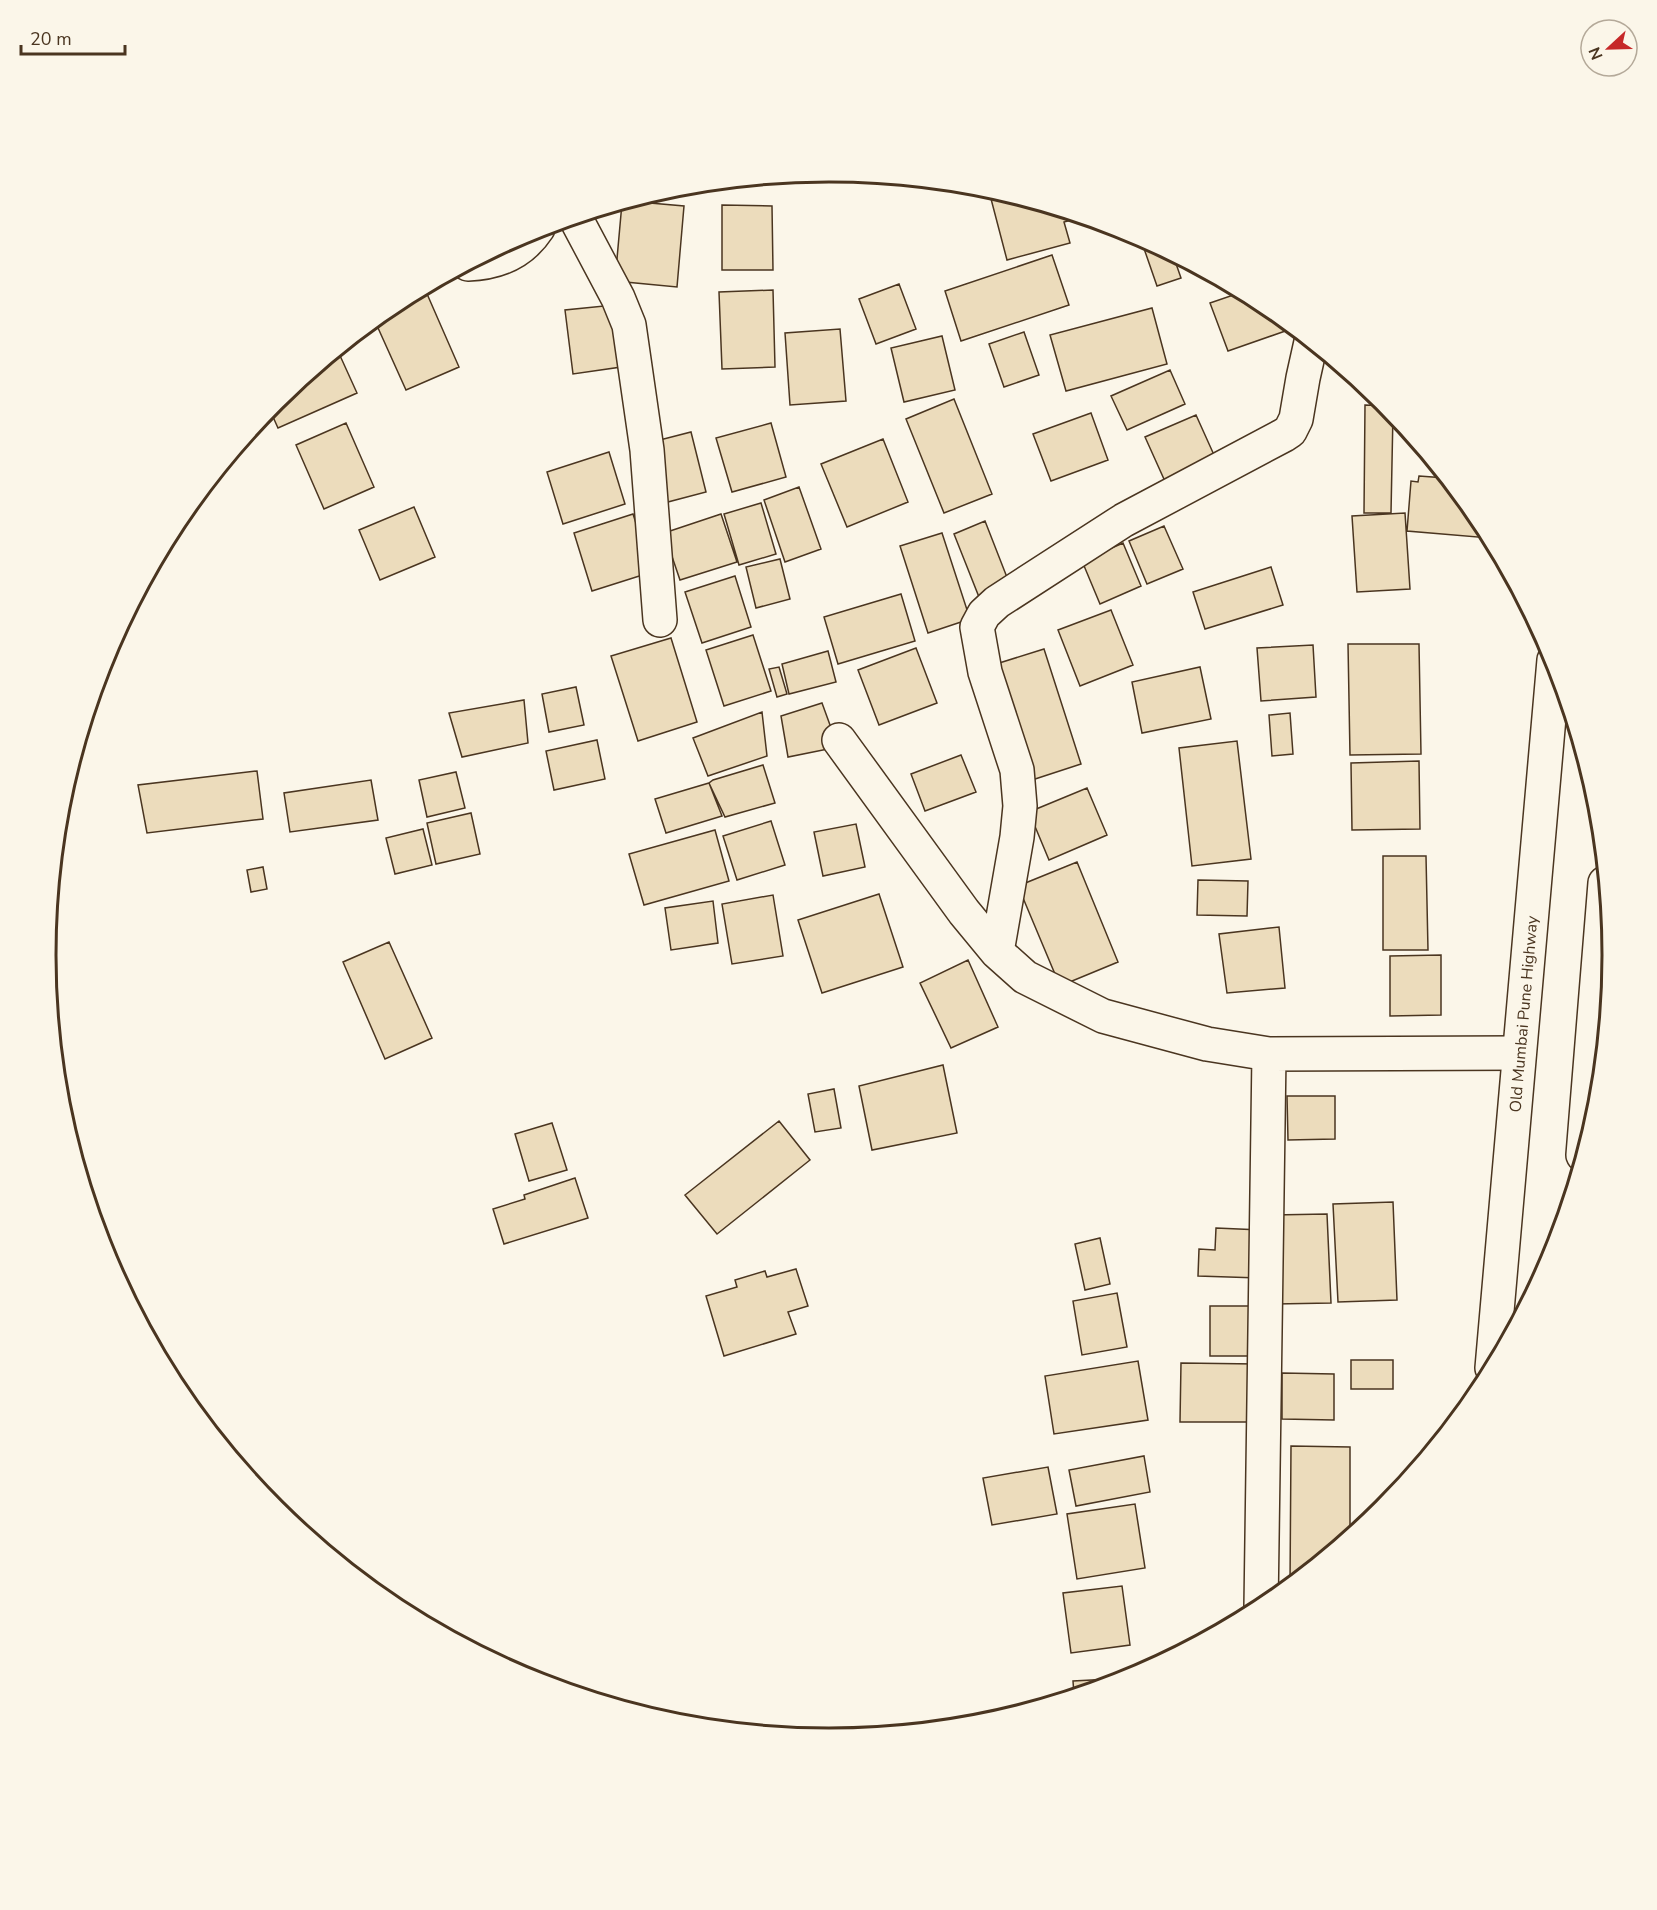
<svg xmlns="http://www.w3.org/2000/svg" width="1657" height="1910" viewBox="0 0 1657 1910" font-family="'Nunito Sans',sans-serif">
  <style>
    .building { fill: #ecdcbc; stroke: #4a3520; stroke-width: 1.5 }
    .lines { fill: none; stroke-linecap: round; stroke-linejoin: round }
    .minor-casing { stroke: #4a3520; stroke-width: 36 }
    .highway-casing { stroke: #4a3520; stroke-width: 36 }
    .minor { stroke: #fbf6e9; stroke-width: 33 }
    .highway { stroke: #fbf6e9; stroke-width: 33 }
    .labels { text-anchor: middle; stroke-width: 4.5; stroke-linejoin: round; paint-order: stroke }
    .street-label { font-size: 16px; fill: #4a3520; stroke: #fbf6e9 }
    .rim { fill: none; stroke: #4a3520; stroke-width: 3 }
  </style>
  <rect width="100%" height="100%" fill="#fbf6e9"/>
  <!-- building -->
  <path class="building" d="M1001,192L1083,217L1064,222L1070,243L1007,260L990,195Z
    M627,201L684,206L677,287L615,281L622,203Z
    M722,205L772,206L773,270H722Z
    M1140,237L1173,255L1181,278L1157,286Z
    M1052,255L1069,305L961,341L945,291Z
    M899,284L916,329L876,344L859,299Z
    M424,287L459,367L406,390L374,319L393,303Z
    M773,290L775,367L722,369L719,292Z
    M1242,292L1264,304L1294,328L1228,351L1210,303Z
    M614,305L621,367L573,374L565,310Z
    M1152,308L1167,364L1066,391L1050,335Z
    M840,329L846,401L790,405L785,333Z
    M1024,332L1039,375L1004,387L989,344Z
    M942,336L955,390L904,402L891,348Z
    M337,349L357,393L278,428L269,408L275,401Z
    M1170,370L1185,404L1127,430L1111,396Z
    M954,399L992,494L944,513L906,419Z
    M1365,405L1386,406L1393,413L1391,513H1364Z
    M1091,413L1108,460L1051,481L1033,434Z
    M1196,415L1219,466L1168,488L1145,437Z
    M346,423L374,487L324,509L296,445Z
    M771,423L786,477L732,492L716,438Z
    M691,432L706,492L664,503L648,443Z
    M883,439L908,502L847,527L821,464Z
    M609,452L625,504L563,524L547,472Z
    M1419,476L1446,478L1480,520L1489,538L1407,531L1411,481L1418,482Z
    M799,487L821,549L785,562L764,500Z
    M761,503L776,554L739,565L724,514Z
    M414,507L435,557L380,580L359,530Z
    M1405,513L1410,589L1357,592L1352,516Z
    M633,514L652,572L592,591L574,533Z
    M721,514L737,562L680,580L664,533Z
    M985,521L1010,585L979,597L954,534Z
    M1164,526L1183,569L1147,584L1129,541Z
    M942,533L970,619L928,633L900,546Z
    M1123,543L1141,586L1100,604L1082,561Z
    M780,559L790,599L756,608L746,567Z
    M1271,567L1283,605L1205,629L1193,592Z
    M735,576L751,627L702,643L685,592Z
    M901,594L915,641L838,664L824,617Z
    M1111,610L1133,665L1080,686L1058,630Z
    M753,635L771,691L724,706L706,650Z
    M671,638L697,722L638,741L611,656Z
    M1348,644H1419L1421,754L1350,755Z
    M1313,645L1316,697L1261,701L1257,648Z
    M916,648L937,703L879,725L858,670Z
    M1044,649L1081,764L1032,780L996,664Z
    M828,651L836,682L789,694L782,664Z
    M779,667L787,694L777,697L769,669Z
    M1200,667L1211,719L1142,733L1132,682Z
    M576,687L584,725L549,732L542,694Z
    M524,700L528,743L462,757L449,713Z
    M822,703L838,747L788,757L781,716Z
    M762,712L767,756L708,776L693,738Z
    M1290,713L1293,754L1272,756L1269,715Z
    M597,740L605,779L554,790L546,751Z
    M1237,741L1251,859L1192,866L1179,748Z
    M961,755L976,792L925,811L911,774Z
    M1419,761L1420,829L1352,830L1351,763Z
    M763,765L775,803L725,817L709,783L713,780Z
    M257,771L263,819L147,833L138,785Z
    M456,772L465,808L427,817L419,780Z
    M371,780L378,820L290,832L284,793Z
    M709,783L722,816L666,833L655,799Z
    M1087,788L1107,835L1049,860L1029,812Z
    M471,813L480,854L436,864L427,823Z
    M771,821L785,865L737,880L723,836Z
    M856,824L865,867L823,876L814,832Z
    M423,829L432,865L395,874L386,838Z
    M715,830L729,881L644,905L629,854Z
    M1383,856H1426L1428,950H1383Z
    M1077,862L1118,962L1060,986L1018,886Z
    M263,867L267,889L251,892L247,870Z
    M1198,880L1248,881L1247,916L1197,915Z
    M879,894L903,967L822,993L798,920Z
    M773,895L783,956L732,964L722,904Z
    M713,901L718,943L671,950L665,908Z
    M1279,927L1285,988L1227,993L1219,934Z
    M389,942L432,1038L385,1059L343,962Z
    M1441,955V1015L1390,1016V956Z
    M968,960L998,1027L951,1048L920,983Z
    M943,1065L957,1133L872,1150L859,1086Z
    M834,1089L841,1128L815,1132L808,1094Z
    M1287,1096H1335V1139L1288,1140Z
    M779,1121L810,1160L717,1234L685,1195Z
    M552,1123L567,1170L529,1181L515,1134Z
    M575,1178L588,1218L504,1244L493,1209L525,1199L524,1195Z
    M1393,1202L1397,1300L1338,1302L1333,1204Z
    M1327,1214L1331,1303L1275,1304L1272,1215Z
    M1216,1228L1261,1230L1259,1278L1198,1276L1199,1249L1215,1250Z
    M1100,1238L1110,1284L1085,1290L1075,1244Z
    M796,1269L808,1306L788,1312L796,1334L724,1356L706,1296L737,1287L735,1280L765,1271L767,1277Z
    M1117,1293L1127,1347L1082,1355L1073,1301Z
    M1210,1306H1258L1259,1356H1210Z
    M1351,1360H1393V1389H1351Z
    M1138,1361L1148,1420L1054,1434L1045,1376Z
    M1181,1363L1256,1364V1422H1180Z
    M1282,1373L1334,1374V1420L1282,1419Z
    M1291,1446L1350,1447V1536L1290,1585Z
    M1144,1456L1150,1492L1076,1506L1069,1470Z
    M1048,1467L1057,1514L992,1525L983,1478Z
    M1135,1504L1145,1568L1077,1579L1067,1514Z
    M1122,1586L1130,1645L1071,1653L1063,1593Z
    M1131,1678L1128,1679L1074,1695L1073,1681Z"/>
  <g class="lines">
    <!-- minor casing -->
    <g class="minor-casing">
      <path id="minor" d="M575,217L618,298L629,325L647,450L660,620
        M468,264C497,263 521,254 538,228
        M839,740L964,912L997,952L1025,977L1103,1016L1207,1044L1269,1054L1519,1053
        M997,952L1017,837L1020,806L1017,770L985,672L977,627L984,614L997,602L1124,520L1284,435L1290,431L1296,419L1303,378L1311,342
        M1261,1608L1269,1054"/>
    </g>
    <!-- highway casing -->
    <g class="highway-casing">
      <path id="highway" d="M1583,1155L1605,883
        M1492,1368L1554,660"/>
    </g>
    <!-- minor -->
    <use href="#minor" class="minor"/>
    <!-- highway -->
    <use href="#highway" class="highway"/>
  </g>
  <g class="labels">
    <!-- street labels -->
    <g class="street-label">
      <text transform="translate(1523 1014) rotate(-85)" y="6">Old Mumbai Pune Highway</text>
    </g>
  </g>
  <!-- crop -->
  <path d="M0 0H1657V1910H0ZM56 955a773 773 0 1 1 1546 0a773 773 0 1 1-1546 0Z" fill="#fbf6e9" fill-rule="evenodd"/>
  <path class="rim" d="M56 955a773 773 0 1 1 1546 0a773 773 0 1 1-1546 0Z"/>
  <!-- north arrow -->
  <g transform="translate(1609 48) rotate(248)"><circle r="28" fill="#fbf6e9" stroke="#b4a999" stroke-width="1.5"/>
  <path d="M0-4.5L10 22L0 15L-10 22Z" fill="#c62828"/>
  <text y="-9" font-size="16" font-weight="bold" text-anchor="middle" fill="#4a3520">N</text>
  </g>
  <!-- scale -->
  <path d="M21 45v9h104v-9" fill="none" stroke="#4a3520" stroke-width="3"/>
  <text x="30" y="45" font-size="18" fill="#4a3520" stroke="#fbf6e9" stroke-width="4.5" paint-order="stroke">20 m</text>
</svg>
